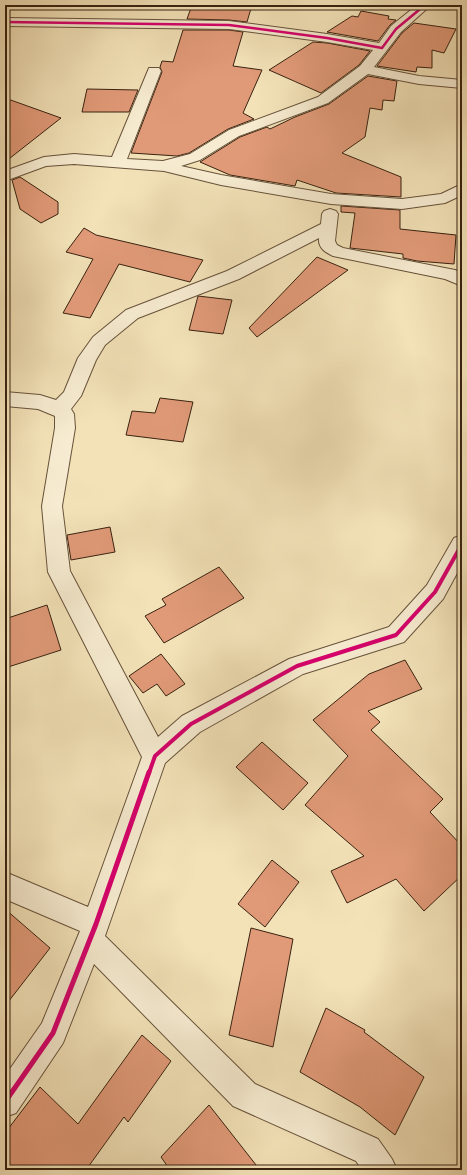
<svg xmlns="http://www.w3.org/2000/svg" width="467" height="1175" viewBox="0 0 467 1175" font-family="'IM FELL Double Pica',serif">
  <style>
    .building { fill: #e19a78; stroke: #382210 }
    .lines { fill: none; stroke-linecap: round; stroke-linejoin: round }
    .minor-casing { stroke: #67523a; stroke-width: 2 }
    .minor { fill: #f7ecd1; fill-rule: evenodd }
    .cycleway-far2-casing { stroke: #f7ecd1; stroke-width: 4 }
    .cycleway-far1-casing { stroke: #f7ecd1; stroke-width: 6 }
    .cycleway-casing { stroke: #f7ecd1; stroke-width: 8 }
    .cycleway-far2 { stroke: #d6006c; stroke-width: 2.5 }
    .cycleway-far1 { stroke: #d6006c; stroke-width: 4 }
    .cycleway { stroke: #d6006c; stroke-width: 5 }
  </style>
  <rect width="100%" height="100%" fill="#f3e2b8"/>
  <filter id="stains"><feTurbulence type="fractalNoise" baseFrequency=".005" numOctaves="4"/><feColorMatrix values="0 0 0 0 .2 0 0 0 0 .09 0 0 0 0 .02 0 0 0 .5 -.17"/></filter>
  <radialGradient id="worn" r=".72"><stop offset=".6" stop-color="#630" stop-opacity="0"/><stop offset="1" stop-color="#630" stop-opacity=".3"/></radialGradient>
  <!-- building -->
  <path class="building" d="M192,5H252L247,22L229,20L187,19Z
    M361,11L389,16L388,19L396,20L390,25L378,41L327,32L352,16L358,17Z
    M414,23L456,29L444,53L432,50V68L417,67L416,72L377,66L402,33Z
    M183,30H229L243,32L233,66L262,70L243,113L254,119L228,129L189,153L177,156L131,153L162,72L160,67L162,61L173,62Z
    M313,42L327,43L370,51L359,65L321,93L269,70Z
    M368,76L397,81L394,101L383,100L382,110L370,108L365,137L342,153L401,177V197L336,193L297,180L295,186L230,175L200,162L240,137L267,127L270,129L295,117L329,104Z
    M87,89L138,90L129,112H82Z
    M5,98L61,118L5,162Z
    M20,177L58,202V214L41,223L20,209L12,180Z
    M341,206L400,210V229L456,235L454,264L417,261L403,258V254L350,248L355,213L341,212Z
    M84,228L96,235L203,260L190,282L119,264L90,318L63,313L93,259L66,252Z
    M317,257L348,270L257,337L249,328Z
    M198,296L232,300L223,334L189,330Z
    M160,398L193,402L183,442L126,435L132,411L155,413Z
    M110,527L115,552L71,560L67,535Z
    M219,567L244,598L164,643L145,616L166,605L162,599Z
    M47,605L61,650L5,668V619Z
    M161,654L185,684L166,696L157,684L143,693L129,676Z
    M405,660L422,689L368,711L380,722L371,730L443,799L430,812L462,846V875L424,911L396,879L347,903L331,871L364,856L305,805L348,756L313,720L369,674Z
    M262,742L308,783L283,810L236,767Z
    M272,860L299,882L265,927L238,904Z
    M5,909L50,948L5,1006Z
    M251,928L293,939L273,1047L229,1035Z
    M326,1008L365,1030L364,1032L424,1077L395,1135L360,1107L300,1072Z
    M142,1035L171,1061L128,1122L124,1117L86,1170H11L5,1163V1133L40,1087L78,1124Z
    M209,1105L260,1170H170L161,1157Z"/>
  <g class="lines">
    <!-- minor casing -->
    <g class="minor-casing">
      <path id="minor" d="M417,5H431L401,32L374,67L419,76L462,80V88L419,84L368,74L328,103L239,136L200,160L181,166L221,175L331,194L402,199L441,194L462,184V195L445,203L402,209L331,204L221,185L164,171L74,164L46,166L5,181V171L44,157L74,154L112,157L149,68H159L161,71L127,159L163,161L190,154L229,130L318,97L360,66L373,50L327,42L229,29L5,26V18L229,21L327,34L379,43L391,26Z
        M330,209L336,211L338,214L335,241L337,245L343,248L455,270L462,273V286L445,279L333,256C325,252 318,248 319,238L239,279L138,318L105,345L96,360L81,396L71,409L74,414L75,428L62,506L70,571L158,737L182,716L289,659L389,627L427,585L454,538L462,535V564L443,599L404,642L303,674L200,732L165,763L105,936L255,1084L378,1139L392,1159L397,1170H362L356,1161L233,1106L94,964L63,1043L16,1113L5,1117V1076L42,1023L80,931L5,899V872L88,907L142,757L48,572L42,506L55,428V416L38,409L5,406V392L40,395L56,400L64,392L78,358L93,337L126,310L227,271L321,224L322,214L324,211Z"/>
    </g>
    <!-- minor -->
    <use href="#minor" class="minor"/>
    <!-- cycleway-far2 casing -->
    <g class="cycleway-far2-casing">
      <path id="cycleway-far2" d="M5,22L229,25L327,38L382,48L396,29L425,5"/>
    </g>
    <!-- cycleway-far1 casing -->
    <g class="cycleway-far1-casing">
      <path id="cycleway-far1" d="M149,773L155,756L191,724L297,666L396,635L435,592L462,544"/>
    </g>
    <!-- cycleway casing -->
    <g class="cycleway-casing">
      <path id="cycleway" d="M5,1102L53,1033L96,924L149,772"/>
    </g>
    <!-- cycleway-far2 -->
    <use href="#cycleway-far2" class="cycleway-far2"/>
    <!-- cycleway-far1 -->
    <use href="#cycleway-far1" class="cycleway-far1"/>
    <!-- cycleway -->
    <use href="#cycleway" class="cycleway"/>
  </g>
  <!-- margin -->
  <rect width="467" height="1175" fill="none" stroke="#f3e2b8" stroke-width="20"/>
  <rect x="6" y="6" width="455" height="1163" fill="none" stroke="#382210" stroke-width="2"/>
  <rect x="10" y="10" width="447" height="1155" fill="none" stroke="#382210"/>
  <rect width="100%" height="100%" filter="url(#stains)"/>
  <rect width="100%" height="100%" fill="url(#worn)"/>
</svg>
